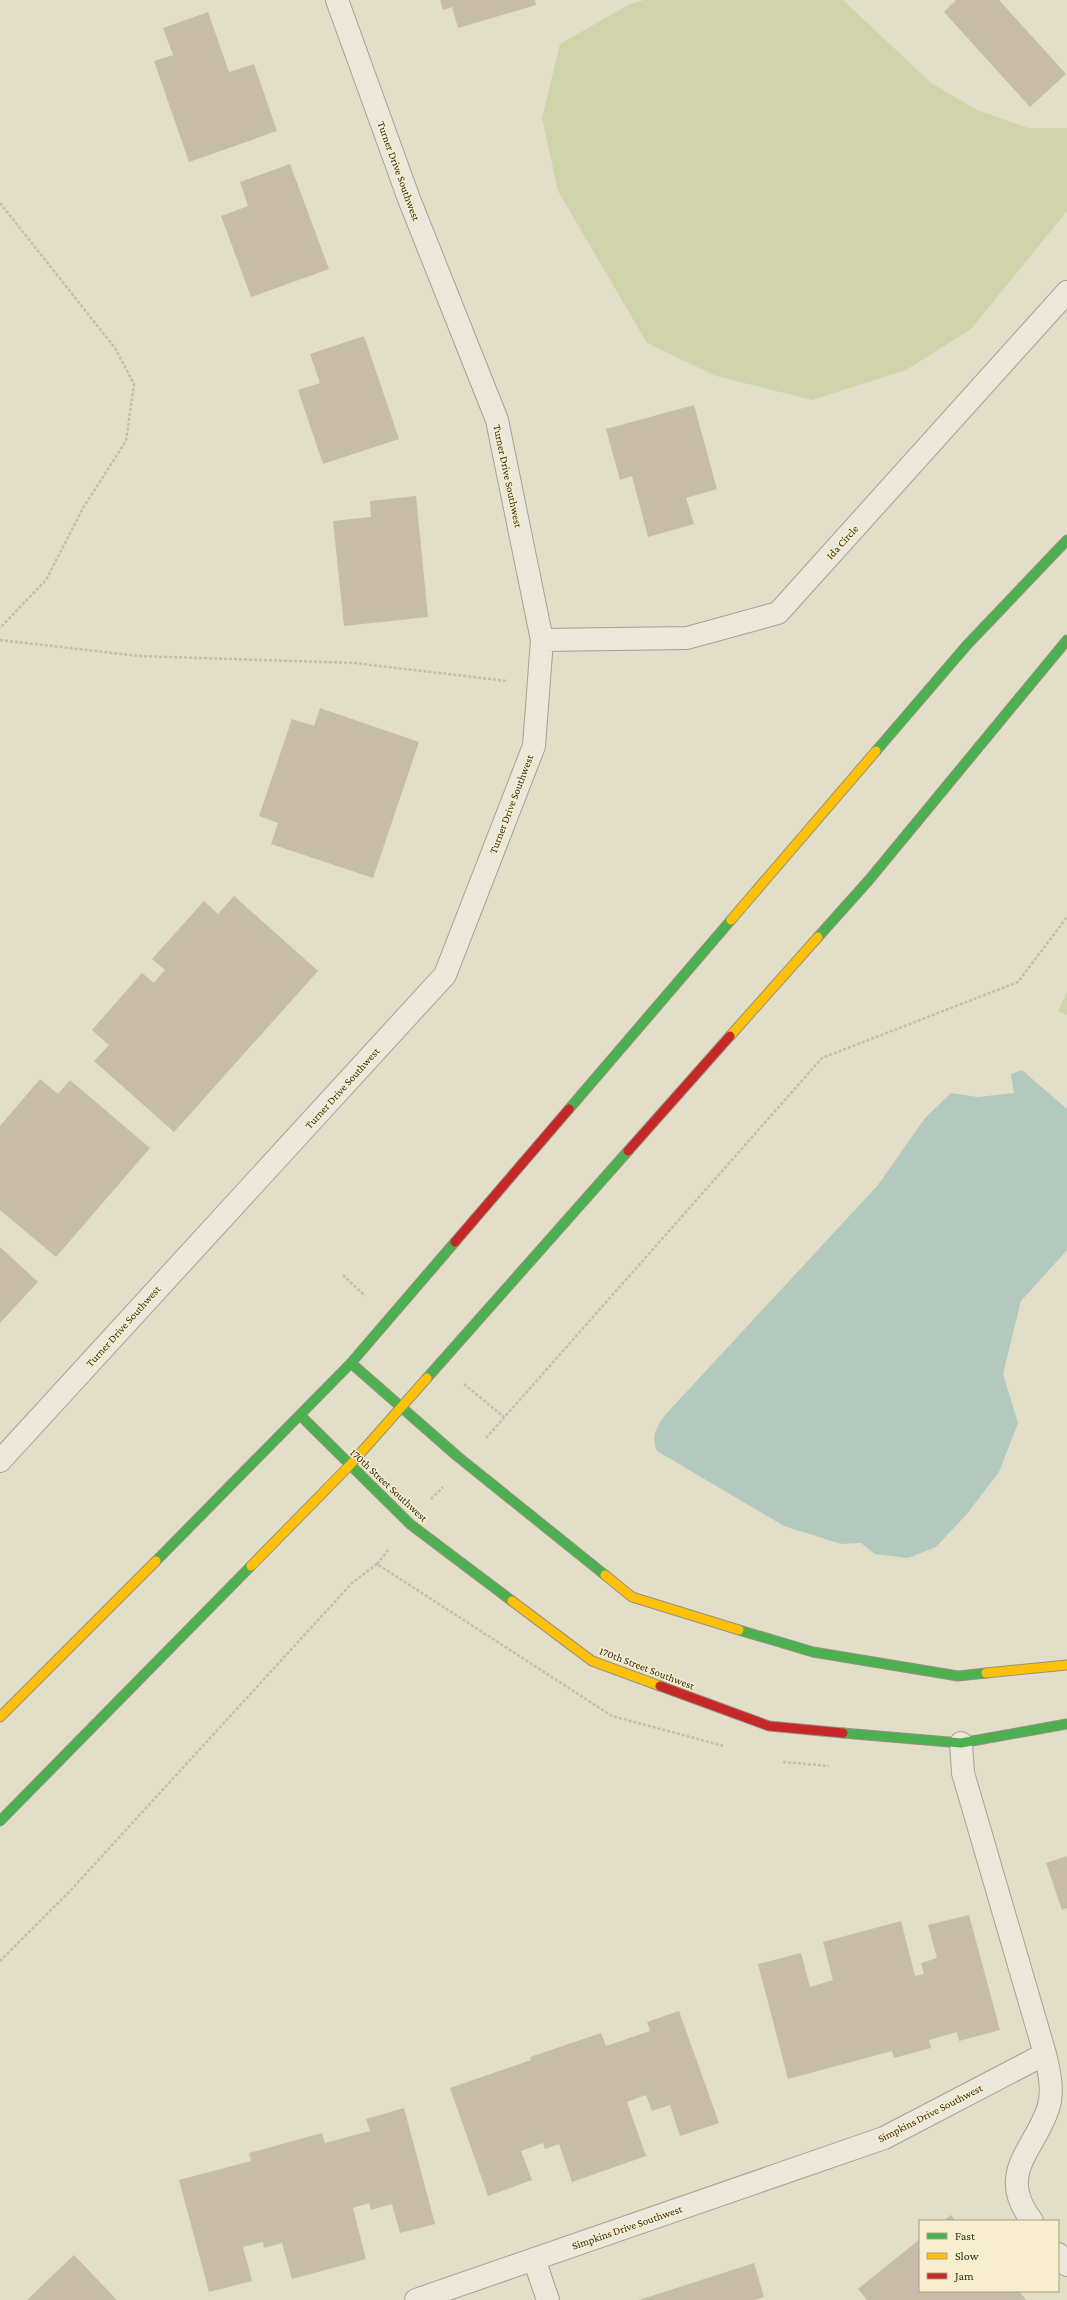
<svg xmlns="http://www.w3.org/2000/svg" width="1067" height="2300" viewBox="0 0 1067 2300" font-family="'Crimson Pro',serif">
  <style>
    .green { fill: #cfd4aa }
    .water { fill: #b4c9be }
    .building { fill: #c7bca9 }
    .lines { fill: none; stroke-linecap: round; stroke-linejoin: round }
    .street-casing { stroke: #a7a292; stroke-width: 24 }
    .fast-casing { stroke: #979182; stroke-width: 11 }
    .slow-casing { stroke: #979182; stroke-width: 11 }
    .jam-casing { stroke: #979182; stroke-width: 11 }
    .path { stroke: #c3beb1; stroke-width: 2.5; stroke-dasharray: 3 2; stroke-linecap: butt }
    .street { stroke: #ebe7da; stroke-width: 22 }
    .fast { stroke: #4caf50; stroke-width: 9 }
    .slow { stroke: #ffc107; stroke-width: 9 }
    .jam { stroke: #c62828; stroke-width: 9 }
    .labels { text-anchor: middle; stroke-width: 3; stroke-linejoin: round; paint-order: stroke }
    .street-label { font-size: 11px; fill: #352a1b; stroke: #f6eecc }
  </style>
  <rect width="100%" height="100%" fill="#e3dec8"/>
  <!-- green -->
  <path class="green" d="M644,0H843L931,83L977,110L1028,128H1067V211L971,329L906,370L812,400L716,376L647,343L558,191L542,118L560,44L630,4Z
    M1067,992V1015L1058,1011Z"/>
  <!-- water -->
  <path class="water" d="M1022,1070L1067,1109V1250L1021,1301L1003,1374L1018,1423L999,1472L966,1515L936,1547L908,1558L875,1554L861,1543L841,1544L784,1526L657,1451C651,1437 656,1427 665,1415L878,1185L925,1118L951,1093L978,1097L1014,1093L1011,1074Z"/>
  <!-- building -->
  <path class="building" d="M440,0H535L536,5L458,28L452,7L443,10Z
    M956,0H999L1066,74L1030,107L944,12Z
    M208,12L229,72L254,64L277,131L189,162L154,61L173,55L163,28Z
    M290,164L329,269L251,297L221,216L248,206L240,182Z
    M364,336L399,439L323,464L298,390L320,383L310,354Z
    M694,405L717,489L686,498L694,524L648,537L632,476L620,480L606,429Z
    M416,496L428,617L344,626L333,521L371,517L370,501Z
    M320,708L419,742L373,878L271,844L278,823L259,816L292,719L314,726Z
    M234,896L318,971L174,1132L94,1061L109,1045L92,1030L142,973L154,983L165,970L152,959L204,901L218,914Z
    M40,1079L58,1094L70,1080L150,1148L56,1257L0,1210V1126Z
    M0,1247L38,1282L0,1323Z
    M1067,1856V1908L1062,1910L1046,1863Z
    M969,1915L1000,2030L959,2041L957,2032L929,2040L931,2048L894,2058L892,2051L788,2079L758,1964L801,1953L810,1987L833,1980L823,1942L901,1921L915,1976L924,1974L921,1963L937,1958L928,1925Z
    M679,2011L719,2123L680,2136L670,2105L652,2111L646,2095L627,2102L646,2156L572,2182L559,2144L545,2149L543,2143L521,2151L532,2180L488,2196L450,2088L531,2060L530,2057L601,2033L606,2046L650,2031L647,2022Z
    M404,2108L435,2224L400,2233L392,2204L371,2210L369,2203L353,2208L366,2259L292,2279L282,2243L264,2248L263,2242L243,2247L252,2281L209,2292L179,2180L251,2161L249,2153L322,2133L325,2143L370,2131L366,2119Z
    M951,2215L955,2221H943Z
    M920,2239V2291H1019L1026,2300H867L858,2289Z
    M74,2255L117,2300H27Z
    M754,2263L764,2297L755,2300H639Z"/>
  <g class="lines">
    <!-- street casing -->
    <g class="street-casing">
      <path id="street" d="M542,640L687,638L778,613L1067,292
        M0,1461L445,975L534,746L542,640L497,420L409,199L337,0
        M1032,2221C996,2174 1033,2152 1048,2109C1054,2091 1049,2071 1045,2054
        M1058,2254L1067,2265
        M534,2259L548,2300
        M416,2300L884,2138L1045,2054L963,1773L961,1743"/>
    </g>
    <!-- fast casing -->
    <g class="fast-casing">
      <path id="fast" d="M876,751L967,645L1067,540
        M818,937L869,880L1067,640
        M569,1109L731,920
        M351,1363L457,1456L605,1575
        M427,1378L628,1151
        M301,1416L410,1524L512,1601
        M156,1561L351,1363L455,1242
        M739,1630L813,1652L958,1676L986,1673
        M843,1733L961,1743L1067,1724
        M0,1821L251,1566"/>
    </g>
    <!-- slow casing -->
    <g class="slow-casing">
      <path id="slow" d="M731,920L876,751
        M730,1036L818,937
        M251,1566L350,1465L427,1378
        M605,1575L632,1597L739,1630
        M512,1601L592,1661L660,1686
        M986,1673L1067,1665
        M0,1717L156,1561"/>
    </g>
    <!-- jam casing -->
    <g class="jam-casing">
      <path id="jam" d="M628,1151L730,1036
        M455,1242L569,1109
        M660,1686L769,1726L843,1733"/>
    </g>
    <!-- path -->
    <path class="path" d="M0,203L115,348L134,384L126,441L83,508L46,580L0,628
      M0,640L139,656L354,663L507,681
      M343,1275L365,1296
      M464,1384L504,1417
      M486,1438L822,1058L1018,982L1067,917
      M431,1499L443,1487
      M377,1564L389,1549
      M783,1762L829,1766
      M0,1961L70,1891L352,1583L377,1564L612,1716L724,1746"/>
    <!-- street -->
    <use href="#street" class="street"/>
    <!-- fast -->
    <use href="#fast" class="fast"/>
    <!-- slow -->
    <use href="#slow" class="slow"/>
    <!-- jam -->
    <use href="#jam" class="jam"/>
  </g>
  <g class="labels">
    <!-- street labels -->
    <g class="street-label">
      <text transform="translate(399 171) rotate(70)" y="4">Turner Drive Southwest</text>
      <text transform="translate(508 476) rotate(78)" y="4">Turner Drive Southwest</text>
      <text transform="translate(842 542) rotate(-48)" y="4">Ida Circle</text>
      <text transform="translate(511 804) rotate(-69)" y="4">Turner Drive Southwest</text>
      <text transform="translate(342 1088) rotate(-48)" y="4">Turner Drive Southwest</text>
      <text transform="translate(123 1326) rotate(-48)" y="4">Turner Drive Southwest</text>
      <text transform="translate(389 1485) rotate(43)" y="4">170th Street Southwest</text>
      <text transform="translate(647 1668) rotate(21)" y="4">170th Street Southwest</text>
      <text transform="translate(930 2113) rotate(-27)" y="4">Simpkins Drive Southwest</text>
      <text transform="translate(627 2227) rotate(-19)" y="4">Simpkins Drive Southwest</text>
    </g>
  </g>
  <!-- legend -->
  <rect x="919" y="2220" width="140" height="72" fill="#f6eecc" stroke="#a9a085"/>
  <rect x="927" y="2233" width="20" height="6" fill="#4caf50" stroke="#a9a085"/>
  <text x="955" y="2240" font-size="12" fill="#352a1b">Fast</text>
  <rect x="927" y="2253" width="20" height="6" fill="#ffc107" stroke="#a9a085"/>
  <text x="955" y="2260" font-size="12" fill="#352a1b">Slow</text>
  <rect x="927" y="2273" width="20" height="6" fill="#c62828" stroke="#a9a085"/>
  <text x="955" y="2280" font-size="12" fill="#352a1b">Jam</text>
</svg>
